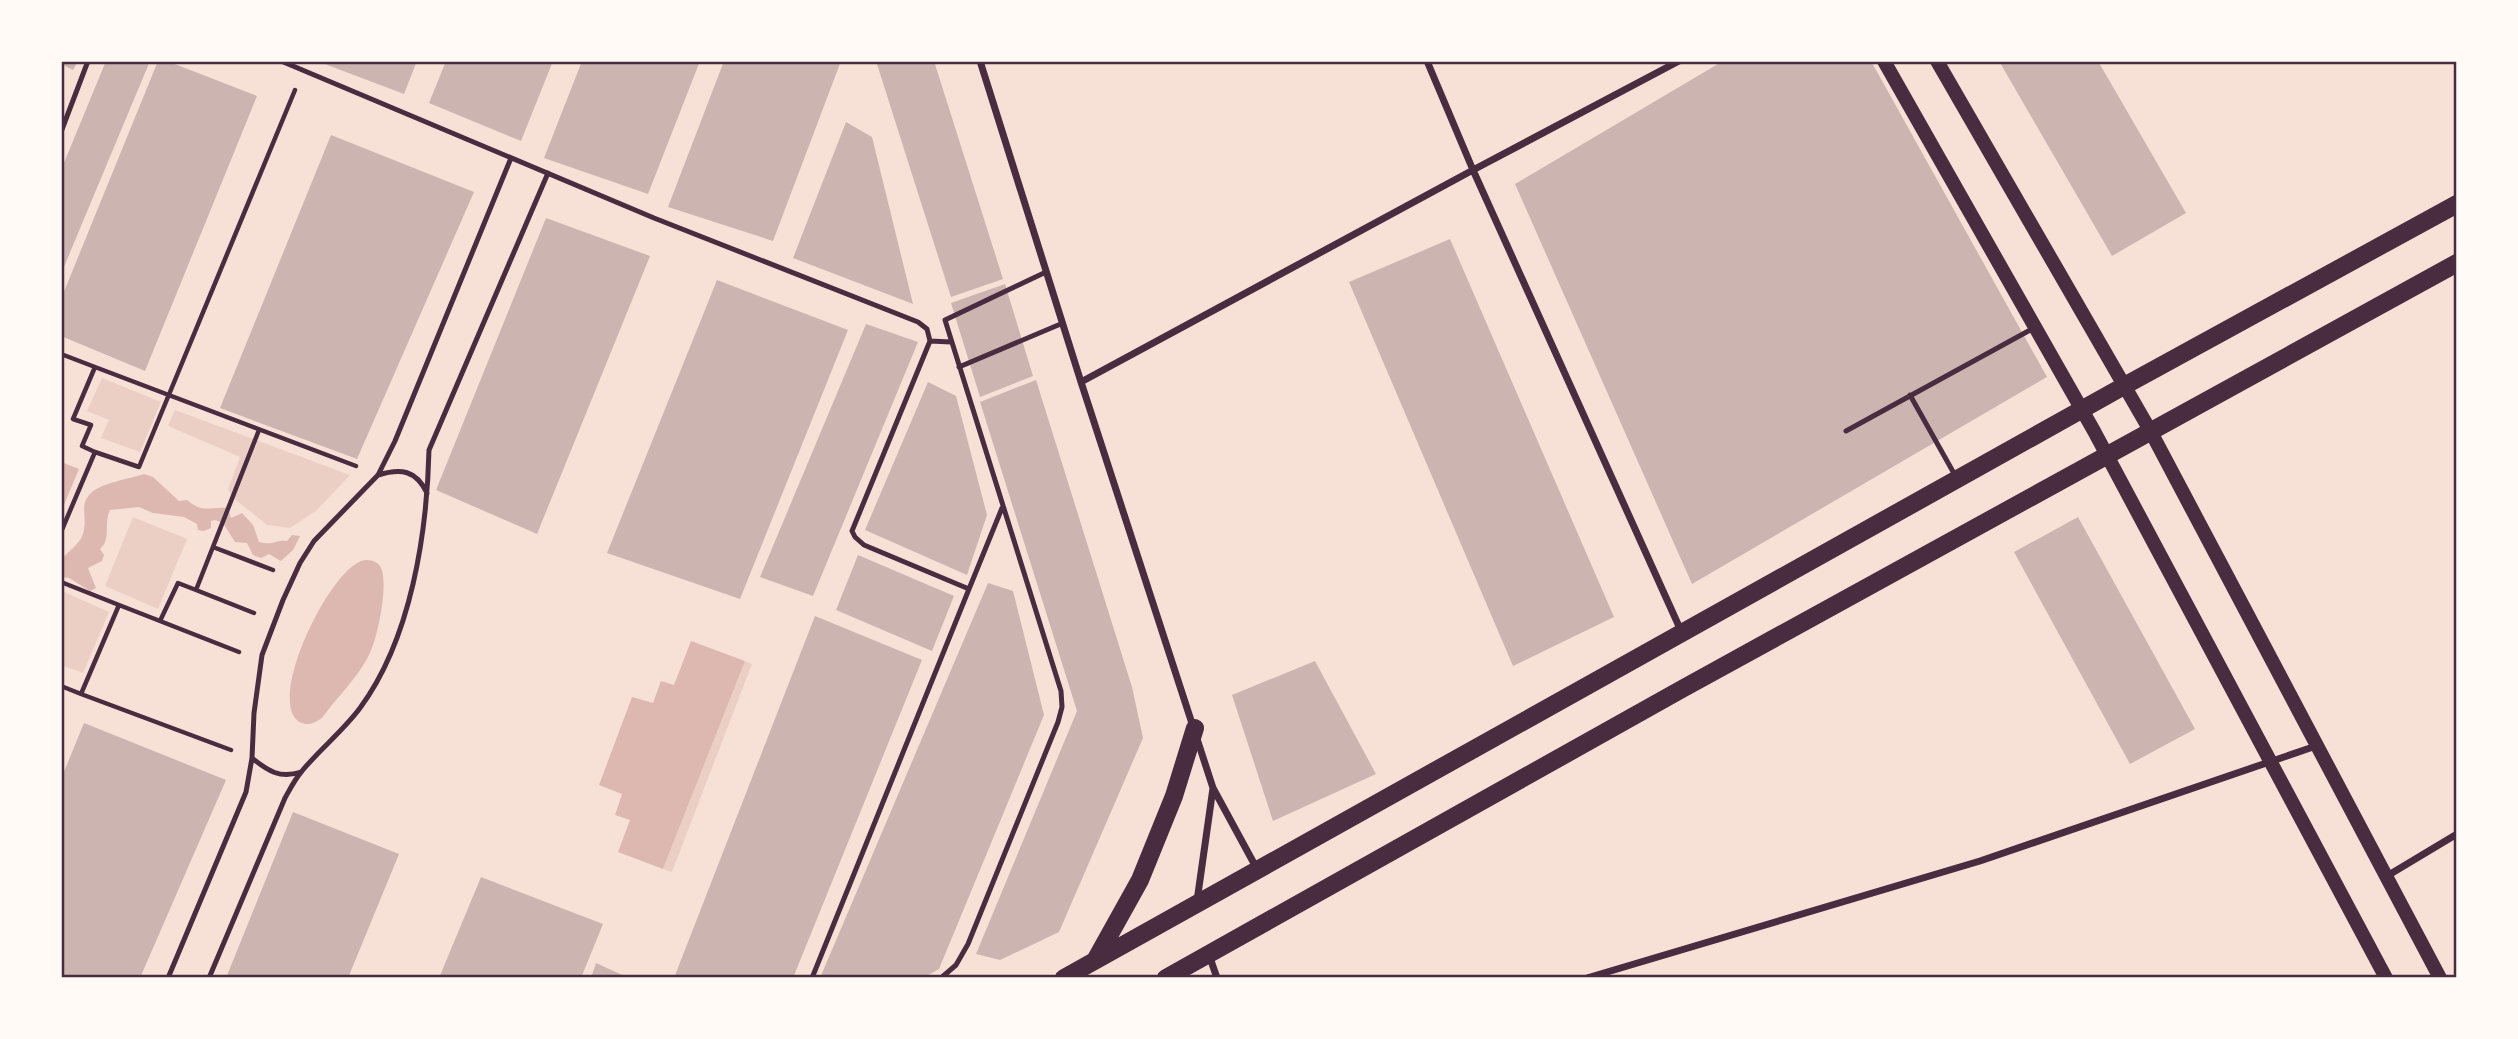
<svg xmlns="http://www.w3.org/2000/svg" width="2518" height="1039" viewBox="0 0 2518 1039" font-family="'Work Sans',sans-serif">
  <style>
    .green { fill: #ebcfc5 }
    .water { fill: #dcb8b0 }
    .building { fill: #ccb4b1 }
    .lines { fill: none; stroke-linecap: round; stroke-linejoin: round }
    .path { stroke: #4a2c40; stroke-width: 4.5 }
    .service { stroke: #4a2c40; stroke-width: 5 }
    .minor { stroke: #4a2c40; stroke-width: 7 }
    .secondary { stroke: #4a2c40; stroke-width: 14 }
    .primary { stroke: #4a2c40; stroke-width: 18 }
    .neatline { fill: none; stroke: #4a2c40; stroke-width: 2.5 }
  </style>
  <rect width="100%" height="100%" fill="#f7e1d7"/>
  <!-- green -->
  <path class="green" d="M102,378L161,402L140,452L101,438L109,420L87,411Z
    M175,410L350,475L317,510L290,528L267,525L232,497L228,489L240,457L168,426Z
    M133,517L187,539L158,609L105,586Z
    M64,592L109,612L83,673L61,665V597Z
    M745,661L752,664L672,872L663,869Z"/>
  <!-- water -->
  <path class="water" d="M61,462L79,469L61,512Z
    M144,474L153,477L179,501L187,500C204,514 209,506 228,508L231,518L242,513L253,525L259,542C274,546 276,539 287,541L292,535L300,536L293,550L281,561L269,554L261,558L253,555L247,543L235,542L223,523L215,520L211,521V528L204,531L198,530L197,524L184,517L153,513L139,507L110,510C103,525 112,539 100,549L104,555L102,561L88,568L96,588L90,591L69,578L62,577L61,560C70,549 82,544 84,529C87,515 79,505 91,493C101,483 129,479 144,474Z
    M365,560C371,560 376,561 380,566C390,581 377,642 368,657C356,680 337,697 322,718C316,722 309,726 302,723C262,708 330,565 365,560Z
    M691,641L745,661L663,869L618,852L630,820L615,815L622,794L599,785L632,697L653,703L661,681L674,685Z"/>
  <!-- building -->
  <path class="building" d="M61,61H78L73,70L61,64Z
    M106,61H150L61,274V170Z
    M158,61H167L257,96L145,371L61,336V299Z
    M317,61H417L404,94Z
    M446,61H553L521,141L429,103Z
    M582,61H700L648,194L544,158Z
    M724,61H841L773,241L668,207Z
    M876,61H934L1003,279L951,297Z
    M1723,61H1871L2047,377L1692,584L1515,184Z
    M1999,61H2098L2186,213L2112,256Z
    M846,122L872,137L913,304L793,258Z
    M331,135L474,192L357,459L220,408Z
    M546,218L650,256L537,534L436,490Z
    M1450,239L1614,617L1513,666L1349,282Z
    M717,280L848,330L740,599L607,553Z
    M1005,284L1033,376L980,397L951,303Z
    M866,324L918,342L813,596L760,577Z
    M1036,380L1132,687L1143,738L1059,932L1000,960L976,954L1077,711L980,402Z
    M928,382L956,396L987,515L967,575L865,530Z
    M2078,517L2195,729L2130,764L2014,552Z
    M858,555L954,596L932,651L836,610Z
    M988,583L1013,591L1044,715L939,969L923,978H820Z
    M815,616L922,660L793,978H674Z
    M1315,661L1376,774L1273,821L1232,695Z
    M84,723L226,780L140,978H61V779Z
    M293,812L399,854L348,978H226Z
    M481,877L603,924L581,978H439Z
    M596,963L629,978H591Z"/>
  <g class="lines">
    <!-- path -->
    <path class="path" d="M61,354L95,367L73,419L91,425L82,446L95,452L61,532
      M95,367L356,466
      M95,452L139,467L295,90
      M213,547L273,570
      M61,582L119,605L81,694L231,750
      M196,590L254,613
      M119,605L160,621L178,583L196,590L259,430
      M160,621L239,652
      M61,686L81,694"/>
    <!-- service -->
    <path class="service" d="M281,61L654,218L918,322L927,329L930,341L852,531L855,537L864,545L969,589L812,978
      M61,132L88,61
      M930,341L951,342
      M959,367L1063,323
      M1910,395L1956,477
      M1846,431L2032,329
      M378,475C401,468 416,470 427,493
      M969,589L1002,508
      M252,758C268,771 280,779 301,772
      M168,978L246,792L252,758L254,713L262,655L283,600L300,563L314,541L378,475L395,441L511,158
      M209,978L285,798C290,789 295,779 302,771C320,749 343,731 360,708C411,639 427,534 429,450L548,173
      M941,978L956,965L968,944L1058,722L1062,707L1061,691L945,320L1046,272"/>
    <!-- minor -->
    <path class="minor" d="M980,61L1081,382L1213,788L1257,869
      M1427,61L1473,170L1682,633
      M1081,382L1473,170L1679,61
      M2387,876L2457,834
      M1197,901L1213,788
      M1209,955L1217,978
      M1587,978L1980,861L2316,746"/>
    <!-- secondary -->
    <path class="secondary" d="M1884,61L2094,431L2386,978
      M1937,61L2151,432L2440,978"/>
    <!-- primary -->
    <path class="primary" d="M1096,959L1140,880L1174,796L1195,728
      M1064,978L2124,386L2457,204
      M1166,978L1682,689L2457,263"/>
  </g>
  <!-- border -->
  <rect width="2518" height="1039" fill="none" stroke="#fffaf5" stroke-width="126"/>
  <rect x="63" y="63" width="2392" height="913" class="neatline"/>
</svg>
